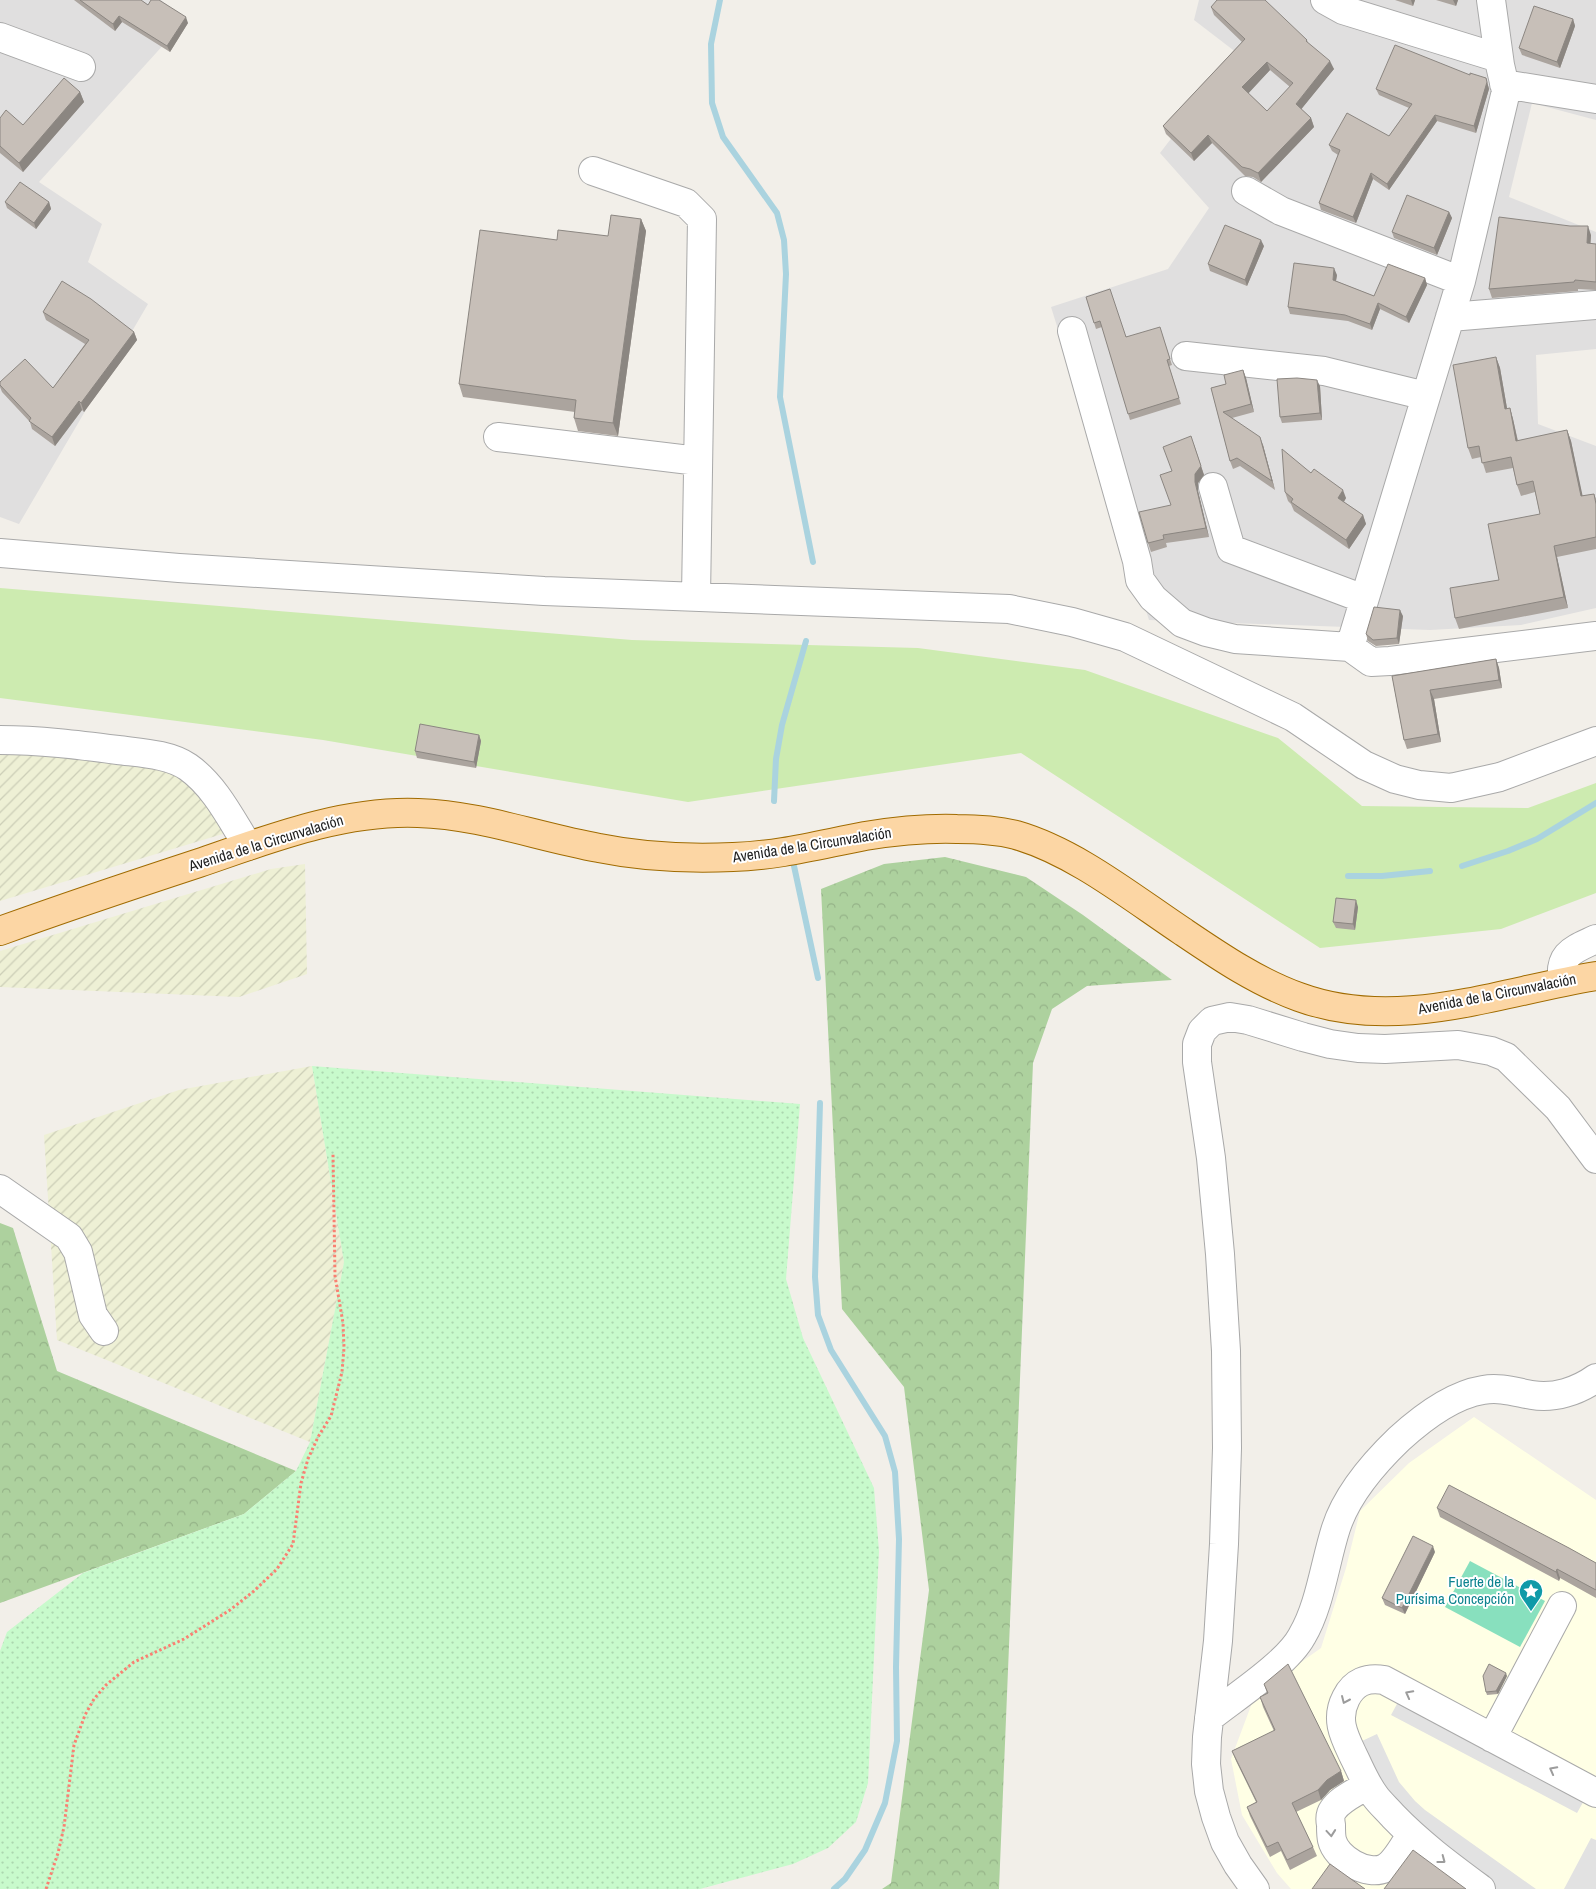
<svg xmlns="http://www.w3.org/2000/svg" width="1596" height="1889" viewBox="0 0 1596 1889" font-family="'Archivo Narrow',sans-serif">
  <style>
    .residential { fill: #e0dfdf }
    .education { fill: #ffffe5 }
    .farmland { fill: url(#farmland-furrows) }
    .grass { fill: #cdebb0 }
    .forest { fill: url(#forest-crowns) }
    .park { fill: url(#park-dots) }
    .pitch { fill: #88e0be }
    .parking { fill: #e2e2e2 }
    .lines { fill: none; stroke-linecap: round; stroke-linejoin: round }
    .stream { stroke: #aad3df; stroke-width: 6 }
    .minor-casing { stroke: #a9a9a9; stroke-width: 30 }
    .major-casing { stroke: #a06b00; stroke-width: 30 }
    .path { stroke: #fa8072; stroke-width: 3; stroke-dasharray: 2.5 2.5; stroke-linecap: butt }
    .minor { stroke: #fff; stroke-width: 28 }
    .major { stroke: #fcd6a4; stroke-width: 28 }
    .wall { fill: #aba49e; fill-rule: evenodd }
    .shaded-wall { fill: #8b8681 }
    .building { fill: #c7bfb8; stroke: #8b8681; fill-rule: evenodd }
    .oneway { stroke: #9c9c9c }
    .labels { text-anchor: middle; stroke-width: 4; stroke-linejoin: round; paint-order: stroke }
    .street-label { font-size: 15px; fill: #222; stroke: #fff }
    .culture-label { font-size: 15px; fill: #0d838f; stroke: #fff; text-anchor: end }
  </style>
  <defs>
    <pattern id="farmland-furrows" width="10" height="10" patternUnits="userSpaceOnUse" patternTransform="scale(1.25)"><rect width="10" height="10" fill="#eef0d5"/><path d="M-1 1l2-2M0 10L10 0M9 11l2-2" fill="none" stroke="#ccceb7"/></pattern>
    <pattern id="forest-crowns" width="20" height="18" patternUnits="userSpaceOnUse" patternTransform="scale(1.25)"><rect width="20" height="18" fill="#add19e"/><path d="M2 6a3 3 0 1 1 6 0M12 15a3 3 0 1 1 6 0" fill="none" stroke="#95b388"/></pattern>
    <pattern id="park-dots" width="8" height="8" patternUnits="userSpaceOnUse" patternTransform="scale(1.25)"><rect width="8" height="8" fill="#c8facc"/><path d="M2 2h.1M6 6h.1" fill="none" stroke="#acd6af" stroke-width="1.8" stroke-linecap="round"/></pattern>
  </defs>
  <rect width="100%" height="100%" fill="#f2efe9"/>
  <!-- residential -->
  <path class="residential" d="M0,0H161L186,20L39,182L102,224L88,262L148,304L19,524L0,517Z
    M1199,0H1596V120L1532,103L1509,197L1596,232V349L1536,355L1538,424L1596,446V608L1521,625L1430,630L1149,620L1051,307L1168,269L1209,208L1160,153L1237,53L1194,20Z"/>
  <!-- education -->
  <path class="education" d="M1474,1417L1596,1500V1889H1291L1277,1873L1242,1815L1231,1759L1255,1695L1321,1648L1346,1568L1360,1511L1409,1463Z"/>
  <!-- farmland -->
  <path class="farmland" d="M0,753L72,756L159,767L191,784L226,833L0,901Z
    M305,864L307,974L239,997L0,987V951L271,869Z
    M312,1066L344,1262L310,1442L57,1340L44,1135L179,1090Z"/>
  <!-- grass -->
  <path class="grass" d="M0,588L632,640L918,648L1085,670L1278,738L1362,806L1528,808L1596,783V893L1501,929L1320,948L1021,753L688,802L323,740L0,698Z"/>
  <!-- forest -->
  <path class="forest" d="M945,857L1026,877L1083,915L1172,980L1087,986L1052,1009L1033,1063L999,1889H882L891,1883L929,1590L904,1387L842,1309L821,889L884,864Z
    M0,1223L13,1228L57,1371L296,1471L244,1514L0,1603Z"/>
  <!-- park -->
  <path class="park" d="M312,1066L800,1104L786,1279L803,1338L874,1488L879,1551L868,1783L856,1822L828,1848L793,1864L700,1889H0V1651L7,1632L83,1573L244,1514L296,1471L310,1442L344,1262Z"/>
  <!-- pitch -->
  <path class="pitch" d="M1470,1561L1545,1601L1520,1647L1445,1607Z"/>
  <!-- parking -->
  <path class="parking" d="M1404,1691L1590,1790L1577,1813L1391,1715Z
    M1377,1734L1399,1782L1415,1801L1425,1810L1536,1889H1481L1424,1846L1349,1747Z
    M1591,1838L1596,1840V1889H1564Z"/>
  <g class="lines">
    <!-- stream -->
    <path class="stream" d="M720,0L711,44L712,103L723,137L777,213L784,240L786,274L780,397L813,562
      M774,801L776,759L782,725L806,641
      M794,866L818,978
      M1462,866L1508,851L1537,839L1596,803
      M1348,876H1382L1430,871
      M820,1103L815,1277L818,1315L831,1350L885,1436L895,1472L899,1539L896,1667L897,1741L885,1803L865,1850L845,1879L834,1889"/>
    <!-- minor casing -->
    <g class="minor-casing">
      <path id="minor" d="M1325,0L1343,10L1499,58
        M0,37L81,67
        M1504,84L1596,99
        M593,171L686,203L702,219L696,597
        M1246,191L1281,211L1461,281
        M1450,317L1596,305
        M1072,331L1137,561L1140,580L1153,598L1182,623L1206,632L1235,639L1350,647L1371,662L1390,661L1596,636
        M1186,356L1324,371L1426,396
        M498,437L698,461
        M1213,487L1231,549L1364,599
        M0,553L179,568L544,591L1009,609L1072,622L1125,637L1293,717L1364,765L1395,779L1419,785L1451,788L1500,777L1596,741
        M1350,647L1461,281L1506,91L1500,65L1491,0
        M0,740C40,740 79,745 118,750C141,753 169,754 188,767C215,786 231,819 248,846
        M1562,981C1559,953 1573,950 1596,939
        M0,1189L69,1237L78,1252L93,1315L104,1331
        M1209,1718C1235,1697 1287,1664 1302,1636C1320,1606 1325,1562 1336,1528C1347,1494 1374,1463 1399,1439C1422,1418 1452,1395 1483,1390C1500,1387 1515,1392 1532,1395C1554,1399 1578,1391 1596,1378
        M1492,1738L1562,1606
        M1367,1785C1357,1792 1340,1799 1333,1810C1330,1814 1330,1820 1331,1825C1331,1830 1331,1836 1332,1840C1336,1858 1367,1877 1385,1868C1396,1862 1404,1845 1411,1835
        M1255,1889L1238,1865L1225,1842L1216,1817L1209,1791L1206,1764L1207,1737L1218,1641L1224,1544L1227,1448L1226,1351L1220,1254L1211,1158L1197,1062V1044L1202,1031L1212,1021L1230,1017L1248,1020L1303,1037L1330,1044L1358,1048L1385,1049L1458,1045L1491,1051L1506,1057L1558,1108L1596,1159
        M1481,1889C1450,1866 1420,1844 1393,1816C1387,1809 1380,1803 1375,1796C1366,1784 1360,1769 1353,1755C1344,1736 1335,1719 1346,1698C1354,1682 1367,1677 1384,1680L1596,1793"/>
    </g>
    <!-- major casing -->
    <g class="major-casing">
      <path id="major" d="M0,931C66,907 132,885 199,863C269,839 343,810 418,813C481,815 538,837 599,848C643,857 688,859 733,857C778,856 822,844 865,836C896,831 927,828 957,829C977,829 997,830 1016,835C1075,852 1131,897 1182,931C1219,956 1257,982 1299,997C1397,1033 1498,992 1596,976"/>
    </g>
    <!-- path -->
    <path class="path" d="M46,1889L58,1853L64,1827L74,1745L85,1715L94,1699L106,1685L134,1662L184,1639L230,1610L254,1591L277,1569L293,1544L301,1483L308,1459L318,1437L331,1416L342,1372L344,1348L343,1323L335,1276L333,1154"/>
    <!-- minor -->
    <use href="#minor" class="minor"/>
    <!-- major -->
    <use href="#major" class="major"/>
  </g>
  <!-- wall -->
  <path class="wall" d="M74,0H141L148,5L188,23L170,52L122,22L115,31Z
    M1395,0H1415L1413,6Z
    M1436,0H1458L1456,6Z
    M1211,7L1307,40L1308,43L1334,69L1301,109L1311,118L1314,127L1261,182L1253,177L1245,176L1212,143L1194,161L1166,134L1163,126L1242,42L1214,15ZM1270,70L1290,87L1267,111L1248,93Z
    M1573,19L1575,26L1560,68L1522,55L1519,48Z
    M1470,75L1486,78L1489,89L1476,133L1437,121L1389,190L1373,179L1356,223L1321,210L1319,203L1338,155L1332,151L1329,145L1389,136L1409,108L1379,95L1376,89Z
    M80,92L84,102L23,172L0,153V118L23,125Z
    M5,202H49L51,209L36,229L7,208Z
    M1449,212L1452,218L1437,255L1394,238L1392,232Z
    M641,219L646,231L618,436L578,431L574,418L575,412L463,397L459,384L557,240L608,236Z
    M1591,235L1590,244H1596V290L1578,289V291L1492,298L1489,289Z
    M1264,246L1247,286L1210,271L1208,264Z
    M1337,275L1336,281L1374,296L1425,278L1427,285L1409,323L1380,309L1372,330L1348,321L1290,314L1288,307Z
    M1086,297L1127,337L1162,334L1172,365L1169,366L1181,404L1130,420L1102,327L1096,329Z
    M43,312L134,332L137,340L84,412L82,410L55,446L32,429L30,422L2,392L0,387V382L53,388L85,344L46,320Z
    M1496,357L1500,368L1507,408H1510L1513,419L1518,441L1567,430L1571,441L1582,496L1594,494L1596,499V549L1557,557L1568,608L1459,629L1455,618L1499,580L1540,514L1535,492L1521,496L1517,485L1513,468L1486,473L1481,457L1472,459L1468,448Z
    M1243,370L1246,378L1254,412L1232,418L1263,445L1275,490L1240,466L1233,469L1230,461L1211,388L1226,384Z
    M1320,386L1322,420L1282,423L1280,417Z
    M1194,445L1204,475L1198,483V491L1209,537L1166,543L1167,547L1151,552L1148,543L1171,505Z
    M1311,473L1346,498L1344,502L1363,515L1366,524L1349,549L1294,511L1291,504L1288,501L1285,492Z
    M1403,616L1399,644L1376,646L1368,641L1366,634Z
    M1496,659L1499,668L1502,688L1434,699L1441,742L1407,749L1404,740L1392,676Z
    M479,735L481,741L476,768L417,758L415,751Z
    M1358,907L1355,930L1336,928L1333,922Z
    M1437,1508L1596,1563V1598L1560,1578L1559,1581L1440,1517Z
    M1435,1552L1405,1614L1385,1605L1382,1598Z
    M1507,1676L1498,1694L1487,1695L1486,1692Z
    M1264,1684L1341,1771L1344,1781L1330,1790L1321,1800L1296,1812L1313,1847L1317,1856L1290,1870L1281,1851L1270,1857L1250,1816L1247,1807L1256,1802L1236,1761L1232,1751L1274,1731L1263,1707L1260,1697L1267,1693Z"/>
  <!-- shaded-wall -->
  <path class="shaded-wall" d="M1411,0H1415L1413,6Z
    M1453,0H1458L1456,6Z
    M119,16L122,22L115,31L113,24Z
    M186,17L188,23L170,52L167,46Z
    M1573,19L1575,26L1560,68L1557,62Z
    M1330,61L1334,69L1299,112L1296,104Z
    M1267,62L1270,70L1246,96L1242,87Z
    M1486,78L1489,89L1476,133L1474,126Z
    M80,92L84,102L23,172L19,163Z
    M1435,115L1437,121L1389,190L1387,184Z
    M1311,118L1314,127L1261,182L1258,173Z
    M1208,135L1212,143L1194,161L1191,153Z
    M1371,173L1373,179L1356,223L1353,217Z
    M49,202L51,209L36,229L34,223Z
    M1449,212L1452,218L1437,255L1434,248Z
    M641,219L646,231L618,436L613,423Z
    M1588,226L1591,235L1590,252L1587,243Z
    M1261,240L1264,246L1247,286L1245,280Z
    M1334,268L1337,275L1335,286L1333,280Z
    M1425,278L1427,285L1409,323L1406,317Z
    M1378,303L1380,309L1372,330L1370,324Z
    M134,332L137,340L84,412L81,403Z
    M1496,357L1500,368L1509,420L1505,409Z
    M1243,370L1246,378L1254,412L1251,404Z
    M1317,380L1320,386L1322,420L1320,413Z
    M79,401L82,410L55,446L52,437Z
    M1510,408L1513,419L1520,452L1516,441Z
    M1567,430L1571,441L1585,507L1581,496Z
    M1260,437L1263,445L1275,490L1272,481Z
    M1194,445L1204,475L1198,483V491L1209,537L1206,528L1195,482Z
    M1343,490L1346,498L1341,506L1338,498Z
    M1363,515L1366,524L1349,549L1346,540Z
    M1554,546L1557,557L1568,608L1564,597Z
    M1400,610L1403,616L1399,644L1397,638Z
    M1496,659L1499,668L1502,688L1499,680Z
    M1430,690L1434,699L1441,742L1438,734Z
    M479,735L481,741L476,768L474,762Z
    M1356,900L1358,907L1355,930L1353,924Z
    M1433,1546L1435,1552L1405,1614L1402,1608Z
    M1557,1569L1560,1578L1559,1581L1556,1572Z
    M1506,1673L1507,1676L1498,1694L1496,1691Z
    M1341,1771L1344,1781L1330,1790L1321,1800L1318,1790L1327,1780Z"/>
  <!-- building -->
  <path class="building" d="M80,0H141L148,5L151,0H159L186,17L167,46L119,16L113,24Z
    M1217,0H1265L1307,40L1306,41L1330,61L1296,104L1311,118L1258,173L1250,169L1242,167L1208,135L1191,153L1163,126L1245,39L1211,7ZM1267,62L1293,83L1267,111L1242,87Z
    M1534,6L1573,19L1557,62L1519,48Z
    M1395,45L1470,75V73L1486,78L1487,82L1474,126L1435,115L1387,184L1371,173L1353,217L1319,203L1340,150L1329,145L1347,113L1389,136L1412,104L1376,89Z
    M64,78L80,92L19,163L0,146V118L6,110L23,125Z
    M20,182L49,202L34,223L5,202Z
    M1407,195L1449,212L1434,248L1392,232Z
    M611,215L641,219L613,423L574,418L576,400L459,384L480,230L557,240L558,230L608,236Z
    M1499,217L1570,226H1588L1587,243L1596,244V282L1575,280L1574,282L1489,289Z
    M1225,225L1261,240L1245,280L1208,264Z
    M1294,263L1334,268L1333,280L1374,296L1388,264L1425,278L1406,317L1378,303L1370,324L1345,315L1288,307Z
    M62,281L91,299L134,332L81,403L79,401L52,437L29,421L31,418L0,385V382L25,359L53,388L89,340L43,312Z
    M1110,289L1126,337L1160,327L1170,359L1167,360L1179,398L1128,414L1100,321L1094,323L1086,297Z
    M1496,357L1505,409L1510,408L1516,441L1567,430L1581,496L1594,494L1596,504V537L1554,546L1564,597L1455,618L1450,588L1499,580L1488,524L1540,514L1533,481L1517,485L1511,457L1482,463L1479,446L1468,448L1453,365Z
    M1243,370L1251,404L1223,412L1260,437L1272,481L1237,458L1230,461L1211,388L1226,384L1224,375Z
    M1297,378L1317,380L1320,413L1280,417L1277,379Z
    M1191,436L1201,466L1195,474V482L1206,528L1163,535L1164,539L1148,543L1139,512L1171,505L1160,475L1172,471L1163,447Z
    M1282,449L1311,473L1314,469L1343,490L1338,498L1363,515L1346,540L1291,502L1293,499L1285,492Z
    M1374,607L1400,610L1397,638L1373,640L1366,634Z
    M1496,659L1499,680L1430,690L1438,734L1404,740L1392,676Z
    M420,724L479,735L474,762L415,751Z
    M1336,898L1356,900L1353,924L1333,922Z
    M1449,1485L1569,1548L1596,1563V1590L1557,1569L1556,1572L1437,1508Z
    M1413,1536L1433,1546L1402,1608L1382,1598Z
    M1288,1664L1341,1771L1327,1780L1318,1790L1292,1803L1313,1847L1287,1860L1278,1842L1267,1847L1247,1807L1257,1802L1232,1751L1275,1730L1260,1697L1268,1693L1264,1684Z
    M1489,1664L1506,1673L1496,1691L1486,1692L1483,1676Z
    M1413,1850L1466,1889H1384Z
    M1330,1864L1365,1889H1312Z"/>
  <!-- one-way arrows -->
  <defs><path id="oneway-chevron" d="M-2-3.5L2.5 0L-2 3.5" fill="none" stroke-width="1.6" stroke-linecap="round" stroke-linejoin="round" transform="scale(1.25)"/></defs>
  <g class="oneway">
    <use href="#oneway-chevron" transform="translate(1409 1694) rotate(-152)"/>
    <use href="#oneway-chevron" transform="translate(1345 1700) rotate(114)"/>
    <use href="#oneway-chevron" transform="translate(1553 1770) rotate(-152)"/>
    <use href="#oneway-chevron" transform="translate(1331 1833) rotate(85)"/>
    <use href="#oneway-chevron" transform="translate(1442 1860) rotate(37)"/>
  </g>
  <!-- icons -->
  <defs>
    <g id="sight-pin" transform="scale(1.25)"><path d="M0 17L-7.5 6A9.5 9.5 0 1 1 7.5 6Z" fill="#0f9aa8" stroke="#fff"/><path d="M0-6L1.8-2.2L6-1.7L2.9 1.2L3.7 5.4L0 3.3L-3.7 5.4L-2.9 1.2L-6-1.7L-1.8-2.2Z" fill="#fff"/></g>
  </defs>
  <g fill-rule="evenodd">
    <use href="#sight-pin" x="1531" y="1591"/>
  </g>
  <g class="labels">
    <!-- street labels -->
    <g class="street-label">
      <text transform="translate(266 843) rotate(-17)" y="5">Avenida de la Circunvalación</text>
      <text transform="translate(812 845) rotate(-9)" y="5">Avenida de la Circunvalación</text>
      <text transform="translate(1497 994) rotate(-11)" y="5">Avenida de la Circunvalación</text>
    </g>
    <!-- culture labels -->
    <g class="culture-label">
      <text x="1514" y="1587">Fuerte de la<tspan x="1514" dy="17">Purísima Concepción</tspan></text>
    </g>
  </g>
</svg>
